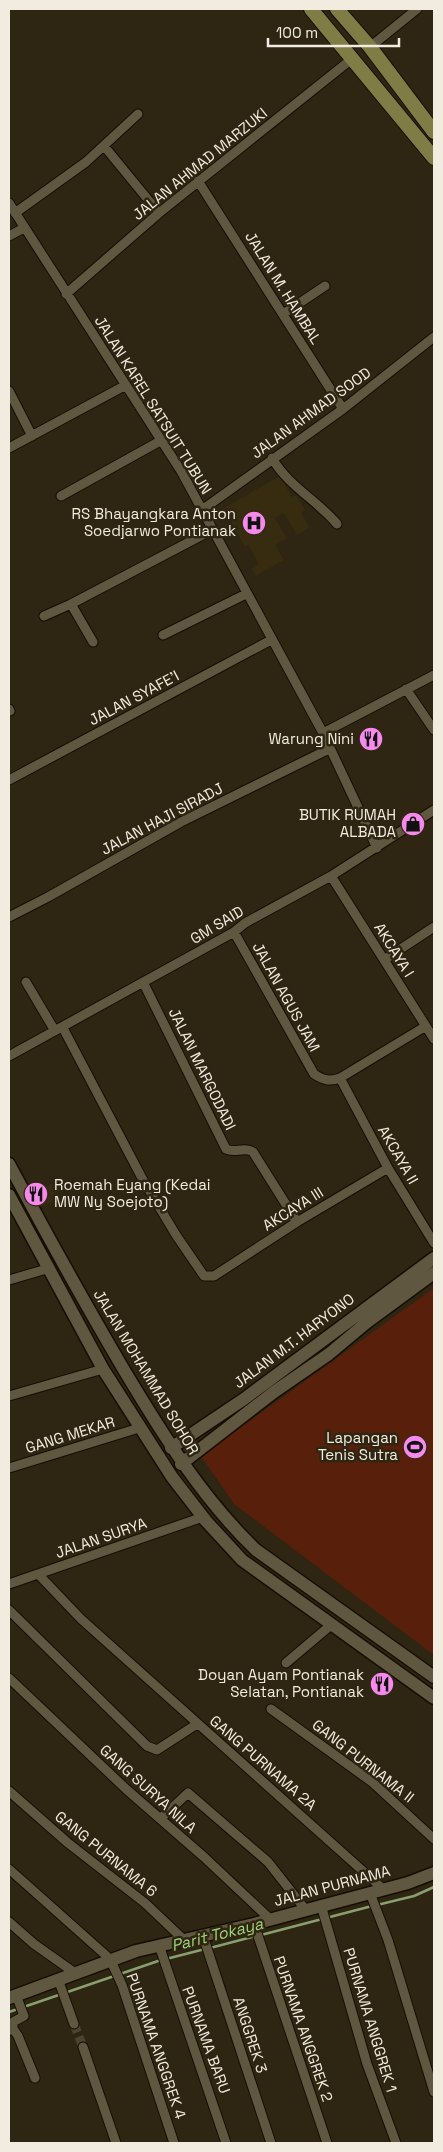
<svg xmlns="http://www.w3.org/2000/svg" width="443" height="2152" viewBox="0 0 443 2152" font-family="'Space Grotesk',sans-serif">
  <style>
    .built { fill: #372b10 }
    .green { fill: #58200a }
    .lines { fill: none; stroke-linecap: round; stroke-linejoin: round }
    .stream { stroke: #88a06e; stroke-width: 2.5 }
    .street-tunnel { stroke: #4b4431; stroke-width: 9; stroke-dasharray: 9 4.5; stroke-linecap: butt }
    .street-casing { stroke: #160e00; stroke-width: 11 }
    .secondary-casing { stroke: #160e00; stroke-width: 15 }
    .primary-casing { stroke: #160e00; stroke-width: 16 }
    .street { stroke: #605741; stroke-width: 9 }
    .secondary { stroke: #605741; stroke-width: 12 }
    .primary { stroke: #7f7c45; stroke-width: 14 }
    .labels { text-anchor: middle; stroke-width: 5; stroke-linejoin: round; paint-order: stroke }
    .street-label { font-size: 15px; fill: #f2ece0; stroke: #2e2612 }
    .poi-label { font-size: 15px; fill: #f2ece0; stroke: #2e2612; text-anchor: end }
    .water-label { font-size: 16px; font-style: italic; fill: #9fd378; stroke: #2e2612 }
  </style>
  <rect width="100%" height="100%" fill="#2e2612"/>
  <!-- built -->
  <path class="built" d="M280,476L292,497L296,495L305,510L301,513L310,527L297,535L284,513L275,518L287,538L275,545L284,560L256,576L252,569L259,564L248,545L245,547L224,508Z
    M52,1184L59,1200L33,1210L27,1194Z"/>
  <!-- green -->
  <path class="green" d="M434,1288V1655L234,1504L201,1456Z"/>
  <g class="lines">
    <!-- stream -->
    <path class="stream" d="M377,1905L414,1896L434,1887
      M261,1935L372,1906
      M210,1948L256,1936
      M166,1959L205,1949
      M9,2012L161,1960"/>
    <!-- street-tunnel -->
    <path class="street-tunnel" d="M74,2024L83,2047"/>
    <!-- street casing -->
    <g class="street-casing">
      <path id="street" d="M370,47L417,9
        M104,146L159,213
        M198,181L343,409
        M9,203L181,471L323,733L377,848
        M15,213L86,162L138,114
        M9,236L24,228
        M66,294L159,213L353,58
        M283,314L325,286
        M9,391L32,436
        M9,448L126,385
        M272,458C288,486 317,500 337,524
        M61,496L162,440
        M202,510L343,409L434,337
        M44,616L71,604
        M163,635L246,594
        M93,642L71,604L212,530
        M406,689L434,730
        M9,709L10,711
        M323,733L434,675
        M9,780L271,640
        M331,876L434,1039
        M9,917L48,897L181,822L329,749
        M234,932L314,1074C323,1080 330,1082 340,1078L426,1026
        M384,960L434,927
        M26,982L55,1031
        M143,982L226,1149C235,1154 244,1146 253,1152L297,1222
        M63,1028L143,1180L176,1235L204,1276H214L297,1222L388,1168
        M9,1056L234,932L245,923L331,876L434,810
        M340,1078L388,1168L434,1243
        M9,1280L50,1268
        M9,1396L103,1369
        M9,1468L139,1428
        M39,1575L81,1619L383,1889
        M9,1584L203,1517
        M9,1610L147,1746L157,1750L197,1724
        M286,1663L331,1625
        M9,1678L126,1789L204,1857L270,1919
        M271,1709L372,1782L434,1839
        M9,1791L68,1843L145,1903L184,1940
        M160,1819L188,1793L268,1862L305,1909
        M9,1869L110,1959L122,1985L174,2143
        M370,1893L388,1940L434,2092
        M321,1905L367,2064L396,2143
        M9,1922L34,1944L75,1973
        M254,1924L327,2143
        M203,1936L271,2143
        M159,1945L226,2143
        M58,1979L74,2024
        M13,2029V2022L24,2016L16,1995
        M9,2030H14L18,2036L35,2078
        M83,2047L116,2143"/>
    </g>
    <!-- secondary casing -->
    <g class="secondary-casing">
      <path id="secondary" d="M9,1164C46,1233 84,1302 124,1370C163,1435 202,1498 256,1550L434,1677
        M9,1195L103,1369L172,1477L206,1521L242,1560L434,1698
        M171,1448L244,1399L434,1258
        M181,1464L274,1392L329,1354L366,1323L434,1273
        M9,1998L136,1951L254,1924L408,1883L434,1873"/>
    </g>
    <!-- primary casing -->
    <g class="primary-casing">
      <path id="primary" d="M311,9L434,158
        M337,9L370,47L434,132"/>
    </g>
    <!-- street -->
    <use href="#street" class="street"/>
    <!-- secondary -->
    <use href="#secondary" class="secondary"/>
    <!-- primary -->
    <use href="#primary" class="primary"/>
  </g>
  <!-- icons -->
  <defs>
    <g id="hospital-disc" transform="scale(1.25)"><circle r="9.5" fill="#f788ec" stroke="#2e2612"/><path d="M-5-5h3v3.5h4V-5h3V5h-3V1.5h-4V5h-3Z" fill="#111"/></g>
    <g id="restaurant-disc" transform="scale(1.25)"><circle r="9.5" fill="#f788ec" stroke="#2e2612"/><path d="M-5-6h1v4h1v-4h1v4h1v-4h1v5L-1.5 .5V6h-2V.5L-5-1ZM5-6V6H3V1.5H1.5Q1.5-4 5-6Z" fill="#111"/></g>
    <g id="shop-disc" transform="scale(1.25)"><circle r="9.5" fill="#f788ec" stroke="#2e2612"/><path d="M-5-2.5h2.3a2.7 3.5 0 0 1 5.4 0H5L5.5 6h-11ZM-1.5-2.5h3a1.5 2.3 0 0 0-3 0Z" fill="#111"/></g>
    <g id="stadium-disc" transform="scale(1.25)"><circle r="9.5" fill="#f788ec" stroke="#2e2612"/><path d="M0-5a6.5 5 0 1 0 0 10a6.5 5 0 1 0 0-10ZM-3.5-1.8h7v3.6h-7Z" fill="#111"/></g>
  </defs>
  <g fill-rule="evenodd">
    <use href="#hospital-disc" x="254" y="523"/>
    <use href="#restaurant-disc" x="371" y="739"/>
    <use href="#shop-disc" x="413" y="824"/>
    <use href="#restaurant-disc" x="36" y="1194"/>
    <use href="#stadium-disc" x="415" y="1447"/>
    <use href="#restaurant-disc" x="382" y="1684"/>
  </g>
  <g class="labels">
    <!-- street labels -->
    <g class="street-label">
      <text transform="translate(200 164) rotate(-39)" y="5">JALAN AHMAD MARZUKI</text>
      <text transform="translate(283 288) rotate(58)" y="5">JALAN M. HAMBAL</text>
      <text transform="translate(153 405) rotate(58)" y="5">JALAN KAREL SATSUIT TUBUN</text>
      <text transform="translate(311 413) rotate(-36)" y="5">JALAN AHMAD SOOD</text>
      <text transform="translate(134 698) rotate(-28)" y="5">JALAN SYAFE'I</text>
      <text transform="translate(162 819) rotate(-28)" y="5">JALAN HAJI SIRADJ</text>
      <text transform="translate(217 925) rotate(-31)" y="5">GM SAID</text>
      <text transform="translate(394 950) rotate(58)" y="5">AKCAYA I</text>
      <text transform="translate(286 997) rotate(61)" y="5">JALAN AGUS JAM</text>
      <text transform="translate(202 1069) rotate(64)" y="5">JALAN MARGODADI</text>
      <text transform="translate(398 1155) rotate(60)" y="5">AKCAYA II</text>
      <text transform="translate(293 1209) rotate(-32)" y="5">AKCAYA III</text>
      <text transform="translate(294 1341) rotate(-37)" y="5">JALAN M.T. HARYONO</text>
      <text transform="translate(146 1372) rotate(59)" y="5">JALAN MOHAMMAD SOHOR</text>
      <text transform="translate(70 1435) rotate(-17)" y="5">GANG MEKAR</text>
      <text transform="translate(101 1538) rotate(-19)" y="5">JALAN SURYA</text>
      <text transform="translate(363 1761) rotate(38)" y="5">GANG PURNAMA II</text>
      <text transform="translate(263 1763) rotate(41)" y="5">GANG PURNAMA 2A</text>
      <text transform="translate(148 1789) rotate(42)" y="5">GANG SURYA NILA</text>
      <text transform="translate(106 1854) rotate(39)" y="5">GANG PURNAMA 6</text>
      <text transform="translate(332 1886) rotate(-15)" y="5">JALAN PURNAMA</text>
      <text transform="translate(370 2020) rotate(73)" y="5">PURNAMA ANGGREK 1</text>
      <text transform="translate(303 2029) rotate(71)" y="5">PURNAMA ANGGREK 2</text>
      <text transform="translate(250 2035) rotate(72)" y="5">ANGGREK 3</text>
      <text transform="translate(206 2040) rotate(70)" y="5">PURNAMA BARU</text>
      <text transform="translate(156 2046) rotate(71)" y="5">PURNAMA ANGGREK 4</text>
    </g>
    <!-- poi labels -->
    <g class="poi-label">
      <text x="236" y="519">RS Bhayangkara Anton<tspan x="236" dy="17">Soedjarwo Pontianak</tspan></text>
      <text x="354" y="744">Warung Nini</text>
      <text x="396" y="820">BUTIK RUMAH<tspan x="396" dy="17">ALBADA</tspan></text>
      <text x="54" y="1190" text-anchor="start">Roemah Eyang (Kedai<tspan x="54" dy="17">MW Ny Soejoto)</tspan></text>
      <text x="398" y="1443">Lapangan<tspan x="398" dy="17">Tenis Sutra</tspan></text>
      <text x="364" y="1680">Doyan Ayam Pontianak<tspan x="364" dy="17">Selatan, Pontianak</tspan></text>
    </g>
    <!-- water labels -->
    <g class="water-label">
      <text transform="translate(217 1934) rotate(-14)" y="6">Parit Tokaya</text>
    </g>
  </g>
  <!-- border -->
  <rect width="443" height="2152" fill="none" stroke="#f2ece0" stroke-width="20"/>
  <!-- scale -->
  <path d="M268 38v8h131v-8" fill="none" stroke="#f2ece0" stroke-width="2.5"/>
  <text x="276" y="38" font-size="15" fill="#f2ece0" stroke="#2e2612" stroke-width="4" paint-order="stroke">100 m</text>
</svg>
